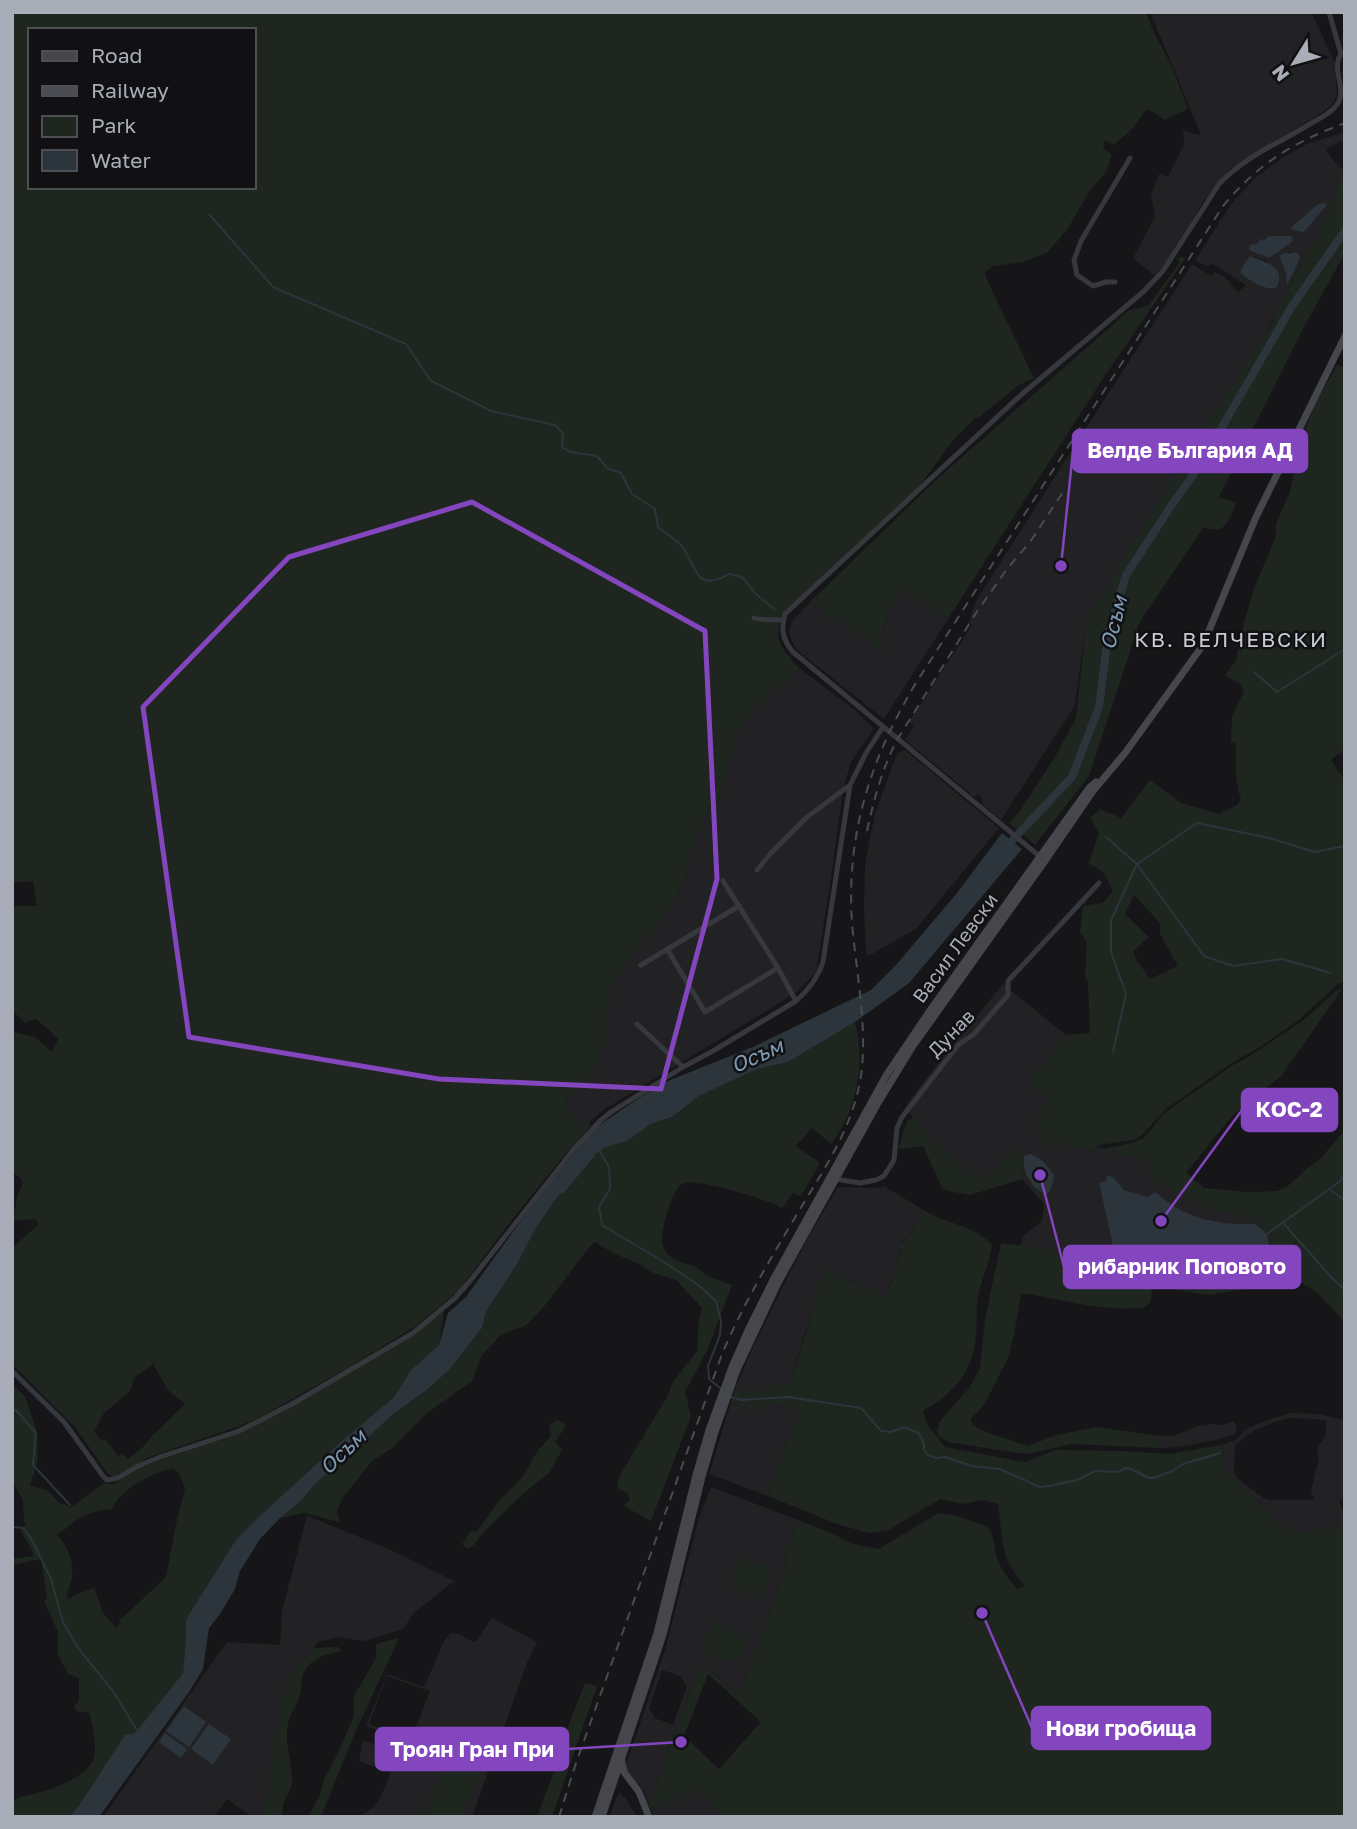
<svg xmlns="http://www.w3.org/2000/svg" width="1357" height="1829" viewBox="0 0 1357 1829" font-family="'Golos Text',sans-serif">
  <style>
    .built { fill: #222225; fill-rule: evenodd }
    .green { fill: #1e261f; fill-rule: evenodd }
    .water { fill: #2c353c }
    .lines { fill: none; stroke-linecap: round; stroke-linejoin: round }
    .stream { stroke: #2c353c; stroke-width: 2 }
    .river { stroke: #2c353c; stroke-width: 8 }
    .street { stroke: #37383d; stroke-width: 5 }
    .secondary { stroke: #45474d; stroke-width: 7 }
    .rail { stroke: #4a4c52; stroke-width: 2; stroke-dasharray: 9 7; stroke-linecap: butt }
    .marked { fill: none; stroke: #8446be; stroke-width: 5; stroke-linejoin: round }
    .labels { text-anchor: middle; stroke-width: 5; stroke-linejoin: round; paint-order: stroke }
    .street-label { font-size: 19px; fill: #a8adb8; stroke: #111113 }
    .water-label { font-size: 21px; font-style: italic; fill: #7f9bb3; stroke: #111113 }
    .neighbourhood-label { font-size: 21px; letter-spacing: 2px; fill: #c9ccd4; stroke: #111113 }
    .leader { fill: none; stroke: #8446be; stroke-width: 2.5 }
    .callout-dot { fill: #8446be; stroke: #111113; stroke-width: 2.5 }
    .callout { fill: #8446be; stroke: #8446be; stroke-width: 2.5 }
    .callout-label { font-size: 21px; text-anchor: middle; font-weight: bold; fill: #fff }
  </style>
  <rect width="100%" height="100%" fill="#161618"/>
  <!-- built -->
  <path class="built" d="M1150,12H1311L1335,63L1337,96L1331,106L1323,112L1230,169L1203,202L1172,256L1156,277L1133,258L1155,217L1151,195L1159,174L1168,177L1184,144L1183,131L1201,135Z
    M1345,132V139L1326,149L1331,157L1345,173L1324,227L1244,372L1086,624L1075,705L1001,820L983,805L982,798L977,794L975,797L971,795V794L905,740L914,725L909,722L972,625L969,622L976,601L1070,453L1192,264L1211,276L1215,272L1226,278L1238,292L1246,285L1213,264L1206,266L1195,260L1232,203L1254,179L1283,157L1307,144ZM1268,238L1285,246L1269,258L1253,250ZM1252,256L1267,261L1274,289L1261,287Z
    M903,589L948,619L884,719L798,651L792,642L789,631L792,621L810,602L833,621L837,616L885,644L879,640L894,602Z
    M799,668L855,710L874,729L851,762L843,789L830,885L816,972L794,994L605,1109L583,1127L578,1123L563,1099L577,1091L606,1011L611,988L642,942L667,914L685,879L691,851L702,822L721,794L730,760L733,737L753,709Z
    M905,750L999,828L916,929L872,954L866,955L864,910L865,864L875,814L893,764L898,753Z
    M1003,984L1066,1035L1029,1082L1051,1100L1061,1143L1091,1152L1097,1147L1111,1150L1147,1161L1208,1209L1253,1219L1274,1236L1263,1263L1226,1279L1188,1292L1123,1278L1109,1267L1061,1256L1043,1248L1020,1246L1024,1235L1042,1221L1044,1204L1022,1179L1024,1152L1013,1148L995,1171L977,1178L933,1143L905,1108L924,1081Z
    M884,1186L922,1209L910,1237L902,1241L896,1271L884,1297L860,1289L857,1284L825,1270L795,1365L792,1383L750,1394L734,1391L753,1347L785,1282L805,1243L838,1187L876,1188Z
    M731,1402L739,1406L755,1409L763,1405L772,1404L800,1412L780,1457L768,1496L709,1474Z
    M1290,1413L1318,1414L1345,1420V1495L1339,1502L1342,1509L1345,1511V1529L1334,1527L1292,1533L1278,1525L1263,1506L1226,1473L1221,1445L1236,1440L1246,1429L1262,1422ZM1289,1418L1315,1419L1326,1421V1435L1320,1443L1317,1452L1319,1459L1311,1491L1314,1500H1270L1264,1498L1238,1479L1234,1473L1235,1446L1244,1437L1254,1431L1274,1422Z
    M1234,1421L1237,1428L1235,1434L1216,1440L1178,1447L1161,1448L1160,1436H1173L1198,1426L1212,1424L1222,1425Z
    M711,1487L798,1520L784,1558L786,1567L739,1696L709,1670L699,1665L649,1806L644,1791L626,1772L625,1768L665,1650L698,1521ZM662,1670L680,1676L687,1686L673,1725L655,1718L649,1708Z
    M307,1516L389,1549L454,1581L413,1614L403,1629L364,1641L338,1637L318,1642L299,1667L269,1817H252L227,1799L214,1817H103L227,1642L280,1645L282,1611Z
    M492,1618L537,1642L528,1660L472,1817H463L466,1808L433,1795L424,1817H360L373,1807L380,1798L391,1773L359,1761L363,1740L398,1754L402,1739L366,1726L387,1674L424,1687L445,1639L451,1633L459,1634L473,1642L476,1641ZM387,1676L430,1691L411,1740L369,1724Z
    M696,1789L704,1795L722,1817H654L652,1811Z
    M619,1792L626,1799L637,1817H609Z"/>
  <!-- green -->
  <path class="green" d="M12,12H1146L1153,30L1172,67L1188,109L1165,120L1155,113L1146,109L1134,127L1114,145L1105,140L1103,147L1112,155L1106,172L1089,192L1067,230L1047,253L1023,262L993,266L985,272L987,280L1034,378L1017,386L981,416L975,418L954,439L919,487L780,621C774,644 785,652 799,668L753,709L733,737L730,760L721,794L702,822L691,851L685,879L667,914L642,942L611,988L606,1011L603,1047L592,1075L585,1085L577,1091L563,1099L578,1123L583,1127L590,1121V1127L558,1163L510,1222L459,1290L416,1326L349,1367L264,1415L242,1425L147,1458L115,1477L108,1474L75,1427L12,1364V1248L38,1225L36,1219L13,1221L17,1196L23,1183L21,1178L12,1173V1032L35,1037L52,1052L58,1039L48,1029L36,1019L25,1023L12,1010V906H37L33,881L12,883ZM30,30H254V187H30ZM153,1364L168,1390L184,1403V1405L150,1438L145,1445L128,1459L122,1453L118,1456L105,1439L102,1441L94,1431L104,1413L130,1391L134,1378Z
    M1345,161V253L1304,327L1219,497L1236,503C1229,520 1226,536 1204,527L1140,621L1089,776L1035,845L1009,823L1022,808L1056,755L1076,718L1086,624L1096,604L1157,502L1273,321C1284,291 1302,266 1316,238C1328,213 1337,188 1345,161Z
    M1182,256L1185,259L1102,380L948,619L903,589L894,602L879,639L885,644L881,650L837,617L834,621L810,602L936,480L1107,330L1128,311L1149,305L1180,262L1177,260Z
    M1337,365L1343,367L1345,366V749L1331,760L1345,781V981L1338,984L1299,1020L1260,1047L1230,1064L1166,1109L1142,1135L1133,1140L1099,1145L1091,1152L1061,1143L1044,1146L1035,1119L1051,1100L1028,1082L1066,1035L1090,1033L1088,982L1085,976L1087,943L1080,932L1083,906L1103,903L1113,891L1104,873L1089,863L1099,833L1090,818L1100,809L1121,818L1150,780L1181,803L1219,814L1237,805L1241,799C1234,780 1236,762 1236,741L1231,744L1232,716L1244,691L1239,683L1225,676L1237,658L1238,645L1253,591L1276,536V524L1290,492L1293,476L1308,446L1309,437L1304,432L1315,404ZM1134,895L1160,923V934L1178,966L1150,979L1136,959L1133,951L1149,937L1125,914Z
    M1342,989L1282,1075L1231,1117L1186,1173L1204,1188L1248,1192L1277,1191L1288,1186L1308,1168L1319,1160L1345,1130V1322L1316,1292L1300,1282H1284L1209,1295L1188,1292L1226,1279L1263,1263L1274,1236L1253,1219L1208,1209L1152,1180L1147,1161L1103,1149L1133,1143L1144,1138L1163,1114L1233,1065L1250,1056L1305,1019L1337,990Z
    M855,1022C866,1062 857,1111 831,1144L812,1128L796,1146L820,1163L801,1196L793,1193L782,1208C767,1199 700,1179 684,1183C672,1187 663,1225 662,1236C661,1243 664,1251 669,1255C676,1262 685,1263 693,1266C698,1268 702,1272 707,1275C715,1279 724,1282 732,1285L707,1351L685,1392L691,1416L651,1521L624,1506L630,1499L627,1493L619,1489L617,1483L624,1468L667,1397L673,1382L697,1351L699,1318L702,1308L676,1280L651,1272L641,1265L613,1253L595,1242L590,1246L543,1308L525,1326L513,1330L500,1336L482,1355L472,1381L426,1414L391,1449L372,1461L342,1499L337,1511L340,1522L304,1513L280,1518L302,1500L317,1482L351,1455L363,1442L392,1415L428,1389L449,1370L482,1328L486,1312L517,1264L536,1228L580,1164L606,1147L627,1141L651,1124L672,1117L699,1096L757,1069L788,1062Z
    M913,1118L933,1143L977,1178L995,1171L1013,1147L1024,1152L1022,1179L970,1195L943,1190L923,1146L898,1149L907,1121Z
    M922,1209C944,1224 973,1224 992,1245C990,1264 981,1279 978,1297C976,1310 977,1322 976,1335C973,1372 954,1393 923,1411L927,1424L945,1447L1025,1462L1056,1450L1123,1451L1170,1454L1221,1445L1226,1473L1263,1506L1278,1525L1292,1533L1334,1527L1345,1529V1817H722L704,1795L696,1789L652,1811L649,1806L699,1665L709,1670L739,1696L786,1567L784,1558L798,1520L829,1532L853,1544L879,1549L938,1513L953,1515L987,1526C994,1534 993,1543 996,1554C999,1567 1008,1578 1017,1589L1024,1586C1017,1577 1010,1567 1006,1556C1000,1539 1001,1521 998,1504L982,1500L963,1504L940,1499L889,1530L869,1533L837,1524L768,1496L780,1457L800,1412L772,1404L763,1405L755,1409L739,1406L731,1402L734,1391L750,1394L792,1382C795,1363 802,1347 807,1329C813,1309 816,1288 825,1270L857,1284L861,1289L868,1288L884,1296L892,1281L901,1252L898,1245L910,1237ZM708,1674L761,1722L719,1769L684,1736Z
    M1001,1243L1043,1248L1061,1256L1097,1263L1109,1267L1123,1278L1152,1286L1151,1301L1146,1307C1105,1313 1061,1299 1021,1293L1014,1335L1008,1358L984,1405L971,1419L972,1425L989,1433L1028,1446L1056,1435L1097,1427L1160,1436L1161,1448L1072,1444L1028,1454L1018,1453L948,1442L939,1436L937,1431L940,1421L970,1387L980,1368L985,1319Z
    M444,1310L439,1345L411,1370L394,1397L343,1440L310,1471L210,1582L186,1619V1640L183,1673L135,1733L125,1736L80,1804L69,1817H12V1800C23,1796 33,1794 44,1791C60,1787 89,1774 94,1758C97,1746 93,1725 89,1713L77,1711L74,1706L79,1700V1678L68,1674L58,1655V1632L44,1601L47,1597L41,1560C31,1559 22,1564 12,1565V1559L33,1556L34,1554L20,1529L26,1525L24,1521L23,1500L14,1485L12,1484V1384L25,1396L36,1429L38,1459L30,1486L47,1490L58,1502L71,1507L104,1483L114,1484L142,1467L256,1424L402,1340ZM173,1469L179,1473L185,1489L177,1520L166,1577L120,1620L117,1629L103,1613L94,1587L67,1599C67,1590 71,1584 72,1576C74,1559 67,1547 57,1534C67,1529 73,1522 82,1517C91,1511 102,1511 112,1509C120,1490 153,1471 173,1469Z
    M557,1420L563,1422L566,1426L555,1442L562,1450L549,1473L525,1492L482,1534L474,1545L467,1549L462,1544L471,1531H477L499,1501L522,1478L538,1450L551,1436L549,1425Z
    M739,1558L772,1569V1571L763,1599L729,1587Z
    M712,1623L749,1637L739,1664L706,1653L704,1645Z
    M399,1638L354,1735L321,1817H308L319,1797L325,1777L338,1753L354,1716V1696L376,1658V1644Z
    M339,1647L340,1652C325,1653 304,1662 302,1679C301,1684 302,1690 300,1695C298,1704 291,1712 289,1720C283,1740 292,1761 292,1781C292,1795 279,1801 283,1817H268L264,1814L282,1694L291,1676L313,1648Z
    M585,1683L597,1686L552,1817H537L562,1750L566,1732Z
    M457,1728L492,1742L463,1817H424Z"/>
  <!-- water -->
  <path class="water" d="M1323,203L1327,204L1326,206L1304,232L1293,230L1291,228L1295,224L1318,204Z
    M1269,236H1290L1293,237L1292,242L1269,258L1249,250L1250,245L1257,244L1261,239L1265,240Z
    M1286,252L1288,254L1296,252L1299,255L1300,259L1287,285L1286,272L1279,256Z
    M1250,256C1265,262 1286,266 1277,287C1265,292 1252,281 1241,274V269Z
    M1002,833L1022,849L909,983L855,1022L788,1062L757,1069L699,1096L672,1117L651,1124L627,1141L606,1147L580,1164L536,1228L517,1264L486,1312L482,1328L449,1370L428,1389L392,1415L363,1442L351,1455L317,1482L302,1500L280,1518L260,1539L240,1571L235,1589L220,1614L209,1628L203,1669L189,1692L99,1817H69L80,1804L125,1735L135,1733L183,1673L186,1640V1619L236,1540L263,1513L343,1440L394,1397L411,1370L439,1345L448,1313L466,1297L538,1197L595,1128L658,1085L755,1046L871,990L896,965L957,893Z
    M1031,1154L1042,1160L1054,1175L1052,1186L1048,1194C1033,1192 1021,1171 1024,1156Z
    M1107,1175L1113,1177L1124,1190L1147,1197L1156,1192C1184,1219 1217,1225 1255,1224L1267,1234L1269,1245C1254,1256 1228,1275 1209,1266C1199,1262 1190,1253 1179,1252C1162,1249 1146,1259 1130,1250L1122,1255H1117L1114,1250L1100,1187V1182H1106Z
    M184,1706L206,1722L189,1747L166,1731Z
    M209,1724L231,1739L213,1765L191,1749Z
    M165,1733L187,1749L181,1758L159,1742Z"/>
  <g class="lines">
    <!-- stream -->
    <path class="stream" d="M209,214L273,287L406,344L431,381L491,411L555,425L563,433L562,447L570,452L597,456L607,468L621,473L632,494L655,509L658,527C666,534 679,541 684,549C698,571 697,592 729,574L742,577L755,593L775,610
      M1254,672L1277,692L1345,649
      M1106,837L1137,864L1197,823L1269,838L1315,852L1345,846
      M1113,1052L1126,994L1111,952V920L1137,864L1204,956L1233,966L1282,959L1331,973
      M599,1150L609,1167L610,1189L599,1207L602,1225L664,1262L697,1284L716,1301L721,1321L720,1335L708,1366L709,1379L720,1388
      M1331,1191L1345,1200
      M1284,1224L1332,1278L1345,1290
      M1267,1234L1339,1182L1345,1175
      M731,1397L741,1400L788,1397L861,1408L881,1431L891,1432L904,1427L919,1433L924,1444V1450L928,1455L936,1458L945,1457L972,1466L1000,1469L1040,1487L1049,1486L1077,1480L1095,1471L1118,1472L1126,1468L1131,1469L1149,1478H1154L1172,1471L1183,1464L1220,1453
      M12,1410H16L36,1433L33,1465L70,1505
      M12,1527L23,1528L32,1540L51,1579L63,1622L78,1648L113,1691L138,1732"/>
    <!-- river -->
    <path class="river" d="M1006,847L1072,777L1099,707L1108,635L1126,575L1175,500L1199,467L1292,306L1345,231
      M562,1189L590,1155"/>
    <!-- street -->
    <path class="street" d="M1329,12L1341,54
      M1115,282H1106L1093,286L1077,275L1074,260L1081,241L1130,158
      M754,618C763,621 774,619 784,620
      M1043,859L793,652C782,639 781,629 785,614L1022,394L1143,292L1163,271L1219,184C1244,157 1279,143 1310,124C1318,119 1330,114 1336,106C1349,90 1330,70 1341,54
      M757,870L771,853L806,818L850,785
      M723,881L778,968L796,1001
      M667,949L705,1012L778,968
      M641,965L739,906
      M637,1024L683,1067
      M835,1179L860,1183L876,1180L884,1176L894,1160L897,1128L902,1117L959,1044L973,1035L1008,995V981L1099,883
      M12,1371L64,1422L103,1476L107,1480L118,1478L138,1466L160,1457L239,1431L292,1404L413,1333L455,1298L470,1281L574,1149L600,1121L611,1112L683,1067L713,1051L796,1001C809,989 817,979 823,962L850,785L866,753L883,727"/>
    <!-- secondary -->
    <path class="secondary" d="M622,1762L624,1772L639,1792L649,1817
      M595,1817L657,1633L696,1475L709,1430L732,1367L750,1326L773,1280L887,1074L931,1009L1089,788L1096,782
      M602,1817L663,1635L702,1477L715,1432L737,1370L778,1283L878,1103L913,1046L1045,861L1093,791L1125,753L1203,645L1256,517L1345,336"/>
    <!-- rail -->
    <path class="rail" d="M867,831C874,799 882,769 897,740L976,613L1007,569L1030,542L1065,489
      M559,1817L575,1766L722,1354C745,1300 775,1251 805,1201C828,1163 852,1126 860,1081C869,1033 856,972 852,923C846,835 870,761 914,686L1223,206C1259,163 1292,143 1345,123"/>
  </g>
  <!-- marked area -->
  <path class="marked" d="M472,502L705,631L717,879L661,1089L439,1079L189,1037L143,707L289,557Z"/>
  <g class="labels">
    <!-- street labels -->
    <g class="street-label">
      <text transform="translate(955 948) rotate(-54)" y="7">Васил Левски</text>
      <text transform="translate(951 1033) rotate(-46)" y="7">Дунав</text>
    </g>
    <!-- water labels -->
    <g class="water-label">
      <text transform="translate(1114 623) rotate(-76)" y="7">Осъм</text>
      <text transform="translate(757 1056) rotate(-24)" y="7">Осъм</text>
      <text transform="translate(343 1452) rotate(-43)" y="7">Осъм</text>
    </g>
    <!-- neighbourhood labels -->
    <g class="neighbourhood-label">
      <text x="1231" y="647">КВ. ВЕЛЧЕВСКИ</text>
    </g>
  </g>
  <!-- callouts -->
  <path class="leader" d="M1061 566L1073 451M1161 1221L1242 1110M1040 1175L1064 1267M982 1613L1032 1728M681 1742L568 1749"/>
  <g class="callout-dot">
    <circle cx="1061" cy="566" r="7"/>
    <circle cx="1161" cy="1221" r="7"/>
    <circle cx="1040" cy="1175" r="7"/>
    <circle cx="982" cy="1613" r="7"/>
    <circle cx="681" cy="1742" r="7"/>
  </g>
  <g class="callout">
    <rect x="1073" y="430" width="234" height="42" rx="7"/>
    <rect x="1242" y="1089" width="95" height="42" rx="7"/>
    <rect x="1064" y="1246" width="236" height="42" rx="7"/>
    <rect x="1032" y="1707" width="178" height="42" rx="7"/>
    <rect x="376" y="1728" width="192" height="42" rx="7"/>
  </g>
  <g class="callout-label">
    <text x="1190" y="458">Велде България АД</text>
    <text x="1289" y="1117">КОС-2</text>
    <text x="1182" y="1274">рибарник Поповото</text>
    <text x="1121" y="1736">Нови гробища</text>
    <text x="472" y="1757">Троян Гран При</text>
  </g>
  <!-- border -->
  <rect width="1357" height="1829" fill="none" stroke="#a8adb8" stroke-width="28"/>
  <!-- legend -->
  <rect x="28" y="28" width="228" height="161" fill="#111113" stroke="#4d4f55" stroke-width="2"/>
  <rect x="42" y="51" width="35" height="10" fill="#45474d" stroke="#4d4f55" stroke-width="2"/>
  <text x="91" y="63" font-size="21" fill="#a8adb8">Road</text>
  <rect x="42" y="86" width="35" height="10" fill="#4a4c52" stroke="#4d4f55" stroke-width="2"/>
  <text x="91" y="98" font-size="21" fill="#a8adb8">Railway</text>
  <rect x="42" y="116" width="35" height="21" fill="#1e261f" stroke="#4d4f55" stroke-width="2"/>
  <text x="91" y="133" font-size="21" fill="#a8adb8">Park</text>
  <rect x="42" y="150" width="35" height="21" fill="#2c353c" stroke="#4d4f55" stroke-width="2"/>
  <text x="91" y="168" font-size="21" fill="#a8adb8">Water</text>
  <!-- north arrow -->
  <g transform="translate(1294 63) rotate(233)" stroke="#111113" stroke-width="5" paint-order="stroke">
  <path d="M0-5L12 26L0 18L-12 26Z" fill="#a8adb8"/>
  <text y="-10" font-size="19" font-weight="bold" text-anchor="middle" fill="#a8adb8">N</text>
  </g>
</svg>
